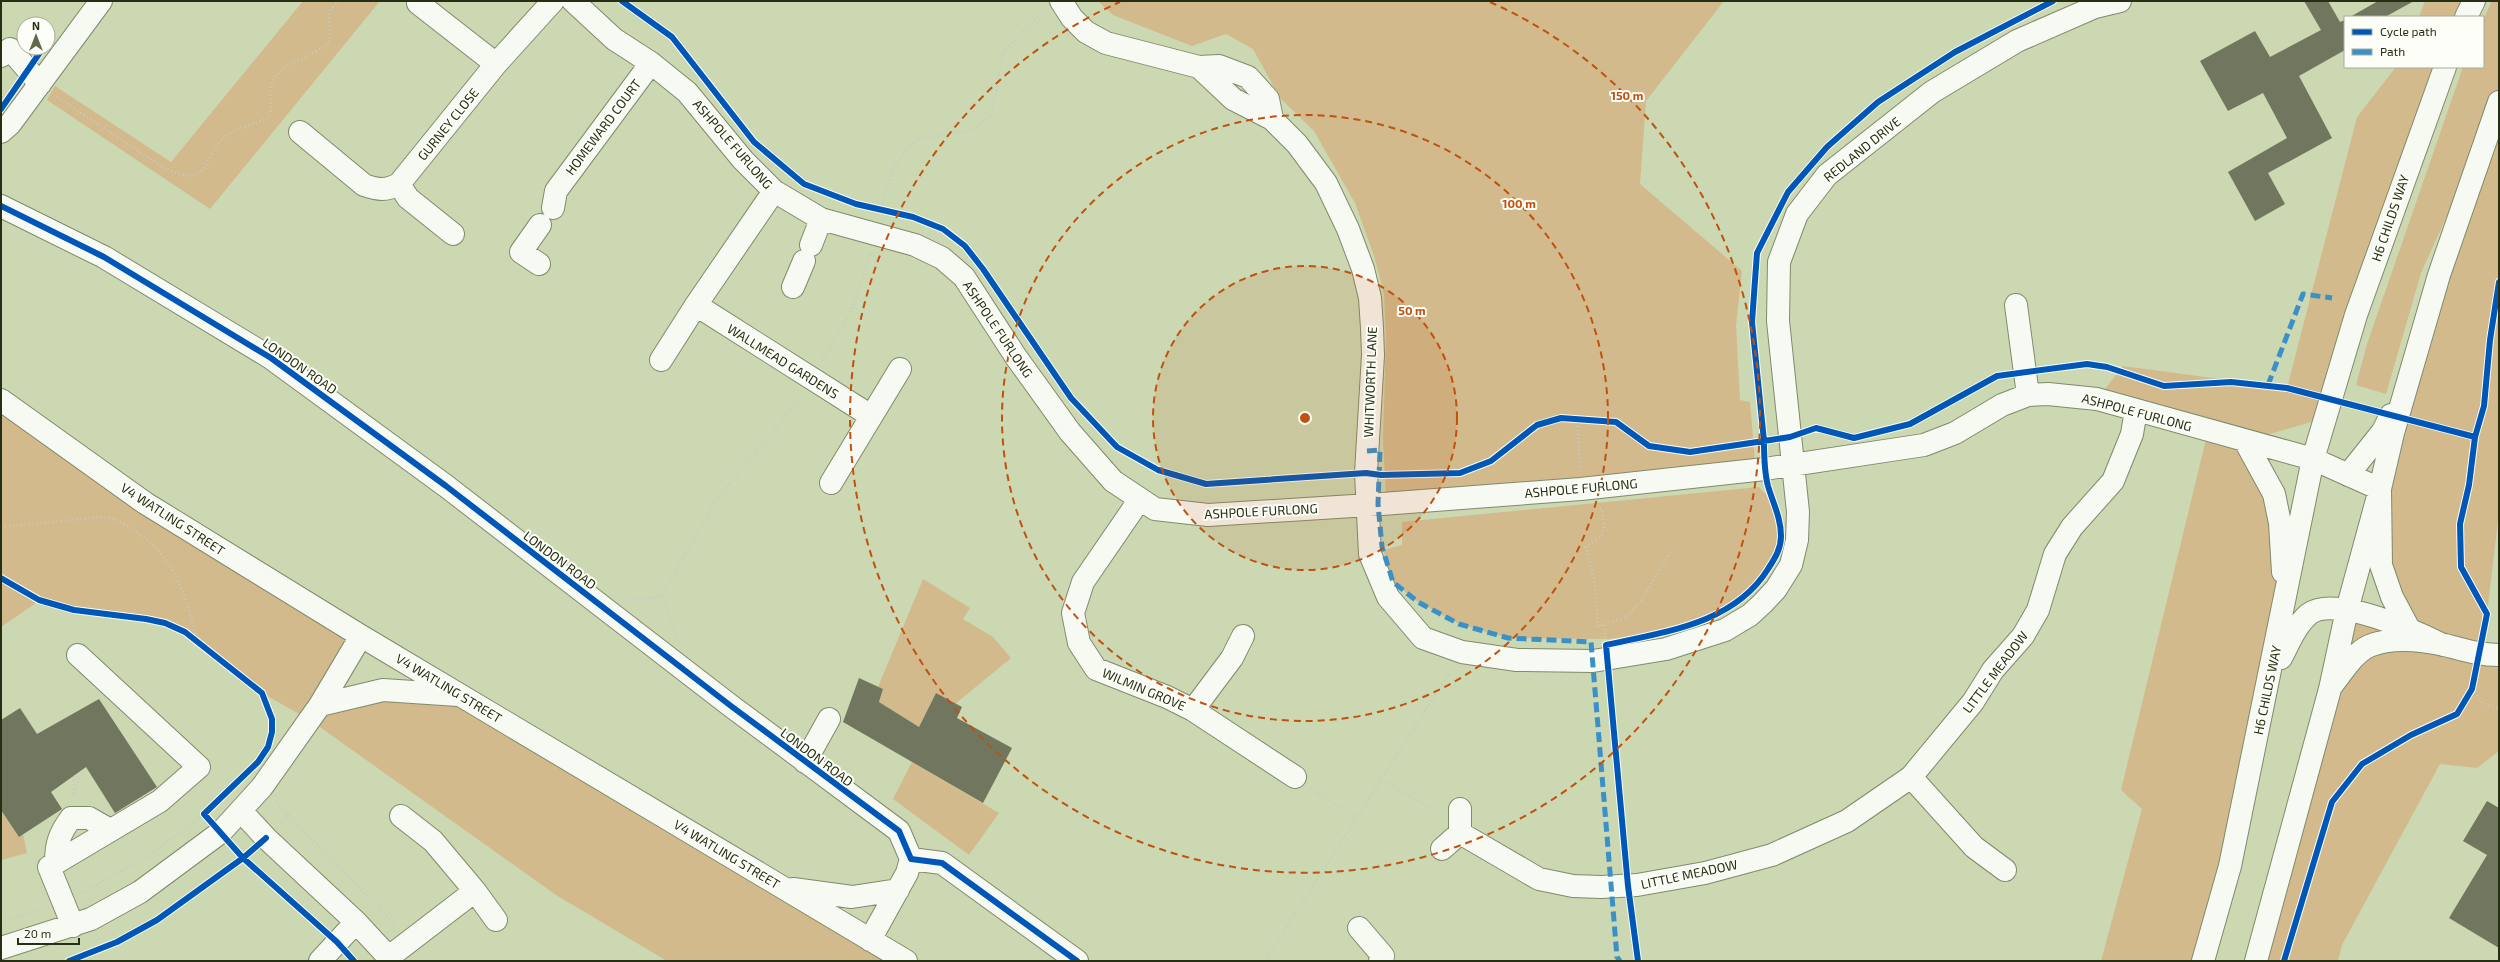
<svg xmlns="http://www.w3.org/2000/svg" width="2500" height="962" viewBox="0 0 2500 962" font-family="'Exo 2',sans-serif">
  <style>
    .green { fill: #d3ba8d }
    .building { fill: #71765e }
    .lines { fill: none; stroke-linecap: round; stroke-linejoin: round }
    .minor-casing { stroke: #818a6c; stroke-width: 24 }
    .path { stroke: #c7cbc0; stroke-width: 2.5; stroke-dasharray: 1 3; stroke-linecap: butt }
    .minor { stroke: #f7f9f3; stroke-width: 22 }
    .quiet { stroke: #3a91c8; stroke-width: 5; stroke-dasharray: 10 5; stroke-linecap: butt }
    .cycleway-casing { stroke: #fcfef7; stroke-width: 8 }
    .cycleway { stroke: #0057b8; stroke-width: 6 }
    .ring { fill: none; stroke: #c1510e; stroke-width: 2; stroke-dasharray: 7 5 }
    .labels { text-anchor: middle; stroke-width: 4; stroke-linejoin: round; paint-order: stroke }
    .street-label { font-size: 13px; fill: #262f14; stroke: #fcfef7 }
    .centre { fill: #c1510e; stroke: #fcfef7; stroke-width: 2 }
    .ring-label { font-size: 12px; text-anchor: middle; font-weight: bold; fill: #c1510e; stroke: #fcfef7; stroke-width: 4; stroke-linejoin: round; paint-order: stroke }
  </style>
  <rect width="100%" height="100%" fill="#cbd8b2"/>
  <!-- green -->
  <path class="green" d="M303,1H380L210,209L47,100L55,86L171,162Z
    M1098,1H1724L1646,101L1640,184L1742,271L1736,326L1740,400L1750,402L1755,461L1386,496L1383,440L1386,337L1384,294L1374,256L1355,203L1314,131L1280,98L1253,49L1226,34L1192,46L1113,15Z
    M2425,1H2474L2466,17H2419Z
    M2492,1H2499V89L2461,185L2421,273L2386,394L2356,385L2367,344L2463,67H2483V20Z
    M2396,67H2445L2325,418L2245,441L2274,494L2285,603L2203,961H2101L2142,809L2121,790L2208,431L2097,399L2123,366L2287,388L2357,117Z
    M2499,102V512L2487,614L2479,655H2499V751L2477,768L2440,764L2342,945L2338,961H2255L2347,610L2408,627L2392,597L2380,489Z
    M1,400L361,636L320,704L461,696L906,961H667L556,895L310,720L262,693L185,632L146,619L74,610L39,600L15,586L36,603L1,627Z
    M1759,487L1774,503L1780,544L1772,562L1751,593L1716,616L1671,631L1609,639L1508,638L1476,629L1459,624L1418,602L1393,582L1383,550L1402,545V522Z
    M923,579L970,608L963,619L993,637L1011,658L955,704L936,693L919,727L879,702L883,689L878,687Z
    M912,762L999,813L969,855L893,799Z
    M1,810L19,837L23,834L27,853L1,860Z"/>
  <!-- building -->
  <path class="building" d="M2304,1H2328L2340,22L2345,20V50L2299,76L2332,138L2268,173L2285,204L2255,221L2228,172L2287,138L2263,93L2228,111L2200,61L2255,31L2270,57L2321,30Z
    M2378,1H2414L2385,17H2350Z
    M859,678L883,689L879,702L919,727L936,693L962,707L957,718L1012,748L983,803L843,722Z
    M99,699L157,787L115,813L86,767L51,792L62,809L19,837L1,810V720L20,708L37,734Z
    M2487,801L2499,808V948L2449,918L2487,855L2463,841Z"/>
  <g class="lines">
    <!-- minor casing -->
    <g class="minor-casing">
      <path id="minor" d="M573,1L614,39L651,63L687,92L743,160L774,191L821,219L915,245L942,258L964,277L1016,357L1070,432L1113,481L1155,509L1208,515L1369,505L1581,489L1765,469L1924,445L1955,433L2002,405L2028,395L2048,394L2097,399L2313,459L2380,489L2381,565L2392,597L2408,627
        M1061,1L1072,18L1086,32L1106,43L1199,67L1219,66L1248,77L1268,99L1272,119
        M418,3L496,64
        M2466,17L2474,1
        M1,56L10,49L40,84
        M1199,67L1233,99L1272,119L1297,144L1326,183L1348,229L1363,269L1370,298L1372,328L1373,355L1366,473L1370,554L1388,597L1423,638L1462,652L1517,660L1593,661L1666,649L1725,630L1750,615L1763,603L1776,589L1791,565L1797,540L1798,512L1778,321L1779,262L1797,214L1827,175L1932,92L2017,41L2095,7L2120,1
        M1,132L10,124L101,1
        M300,132L364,185C378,190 386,191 399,184L496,64L553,1
        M399,184L408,198L453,234
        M1,206L104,257L271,358L446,486L731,706L899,831L911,859L907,873L870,940
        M553,208L556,191L651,63
        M811,245L821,219
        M539,264L521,252L540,225
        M793,287L804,261
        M696,305L871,416
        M2016,305L2028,395
        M661,360L696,305L774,191
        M1,400L145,503L361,636L906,961
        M2245,441L2274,494L2280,523L2283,572
        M2348,475L2383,431L2391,415
        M831,483L900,369
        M1140,499L1083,582L1073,613L1079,643L1096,669L1167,697L1193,710L1295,777
        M2281,658C2289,643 2296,625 2309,614C2335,594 2417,632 2443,645
        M2333,684C2343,671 2354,653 2369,646C2391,637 2422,640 2445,645C2464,650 2479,655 2499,655
        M320,705L383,690L458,695
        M1193,710L1232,658L1243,636
        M805,762L829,719
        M1911,777L1974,847L2005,870
        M242,812L266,838L356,922L392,961
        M1460,833L1539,879L1573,886L1601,887L1637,885L1705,873L1772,855L1847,821L1911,777L1973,702L1993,670L2023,636L2038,610L2055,554L2072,527L2113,481L2132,434L2136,410
        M1442,849L1460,833V809
        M911,859L942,863L1077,961
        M56,862C56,843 60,833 71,818H89L110,830
        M793,889L852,897L898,890
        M475,891L496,920
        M73,926L49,867L160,801L199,767L78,655
        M1359,928L1383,956L1380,961
        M1,948L91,919L140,892L221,832L262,787L320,705L361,636
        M389,957L475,891L433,841L401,816
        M320,961L356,922
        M2203,961L2230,866L2313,459L2356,315L2445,67
        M2256,961L2330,689L2347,610L2380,489L2393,433L2439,275L2499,102"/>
    </g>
    <!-- path -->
    <path class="path" d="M57,97L164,168C214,190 198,159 226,136C239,126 256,125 269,117C274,106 267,94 272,83C283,60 310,59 328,44C335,25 320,16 340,1
      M880,211L894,166L915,140L972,130L992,115L1003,52L1043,11
      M822,360L852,310L871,254
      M1577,418L1580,468
      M1600,509H1602L1604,527L1601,537L1586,547L1595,584L1598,626L1627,617L1641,600L1672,550
      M1,527L101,517C116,518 124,524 137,532C177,560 186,598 198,643
      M661,596L677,634L676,638
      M628,601L661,596L717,499L776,428L801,395
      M1604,625L1605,638
      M2472,689L2484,704L2499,708
      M1381,779L1439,813
      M1312,789L1356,818
      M74,794L83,770
      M73,797L75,776
      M276,802L289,815L280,824
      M289,815L395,925
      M82,893L147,857L204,814
      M1,921L45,908
      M111,931L117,942
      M1265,961L1451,670"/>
    <!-- minor -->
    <use href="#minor" class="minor"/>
    <!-- quiet -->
    <path class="quiet" d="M2268,385L2303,294L2332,298
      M1367,451L1380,450L1378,504L1382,547L1393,582L1418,602L1459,624L1508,638L1591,642L1617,957L1620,961"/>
    <!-- cycleway casing -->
    <g class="cycleway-casing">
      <path id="cycleway" d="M622,1L672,37L754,142L804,184L856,204L913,217L943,229L965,246L983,269L1071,398L1117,447L1158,470L1206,484L1366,473L1381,475L1460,473L1491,461L1537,425L1561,418L1616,422L1649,446L1690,452L1764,441L1752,322L1757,253L1788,192L1827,147L1878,102L1955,52L2053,1
        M1,109L43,48
        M1,206L104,257L271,358L446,486L731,706L899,831L911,859L942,863L1077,961
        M1,578L39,600L74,610L146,619L165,623L185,632L262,693L272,719V732L268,747L258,762L204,814L243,858L266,838
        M69,961L117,942L157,920L243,858L337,942L354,961
        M1638,961L1628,886L1606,645C1664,632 1734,624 1768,569C1775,558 1781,549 1781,536C1781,518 1773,503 1768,486C1764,471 1764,456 1764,441L1790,437L1816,428L1854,438L1910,424L1997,376L2087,364L2107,367L2164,386L2231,382L2287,388L2475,437
        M2284,961L2332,802L2362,764L2411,735L2457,714L2472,689L2487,614L2461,567L2460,524L2469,485L2475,437L2484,406L2490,340L2499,282"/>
    </g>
    <!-- cycleway -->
    <use href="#cycleway" class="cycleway"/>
  </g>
  <!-- distance rings -->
  <circle cx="1305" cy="418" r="152" fill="#c1510e" fill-opacity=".12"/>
  <g class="ring">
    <circle cx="1305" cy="418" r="152"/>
    <circle cx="1305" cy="418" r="303"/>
    <path d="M1490 2A455 455 0 1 1 1120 2"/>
  </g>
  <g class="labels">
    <!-- street labels -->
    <g class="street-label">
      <text transform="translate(448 124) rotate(-51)" y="5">GURNEY CLOSE</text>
      <text transform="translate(603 127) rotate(-53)" y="5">HOMEWARD COURT</text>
      <text transform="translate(733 144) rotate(49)" y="5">ASHPOLE FURLONG</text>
      <text transform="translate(1862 149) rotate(-39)" y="5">REDLAND DRIVE</text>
      <text transform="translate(2390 218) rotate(-71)" y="5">H6 CHILDS WAY</text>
      <text transform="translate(998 329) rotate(56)" y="5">ASHPOLE FURLONG</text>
      <text transform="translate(783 361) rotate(32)" y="5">WALLMEAD GARDENS</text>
      <text transform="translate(300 366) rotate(35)" y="5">LONDON ROAD</text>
      <text transform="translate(1370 382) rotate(-88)" y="5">WHITWORTH LANE</text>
      <text transform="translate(2137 412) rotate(15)" y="5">ASHPOLE FURLONG</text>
      <text transform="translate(1581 488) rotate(-5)" y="5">ASHPOLE FURLONG</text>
      <text transform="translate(1261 511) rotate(-3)" y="5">ASHPOLE FURLONG</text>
      <text transform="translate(173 519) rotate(33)" y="5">V4 WATLING STREET</text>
      <text transform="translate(560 560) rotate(37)" y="5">LONDON ROAD</text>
      <text transform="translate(1995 672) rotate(-53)" y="5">LITTLE MEADOW</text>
      <text transform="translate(449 688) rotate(31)" y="5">V4 WATLING STREET</text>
      <text transform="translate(1144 689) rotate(23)" y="5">WILMIN GROVE</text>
      <text transform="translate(2267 690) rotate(-78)" y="5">H6 CHILDS WAY</text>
      <text transform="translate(817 757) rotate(37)" y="5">LONDON ROAD</text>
      <text transform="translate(727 854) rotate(31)" y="5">V4 WATLING STREET</text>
      <text transform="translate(1689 874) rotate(-12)" y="5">LITTLE MEADOW</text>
    </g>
  </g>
  <circle cx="1305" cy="418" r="6" class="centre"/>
  <g class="ring-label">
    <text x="1627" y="100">150 m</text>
    <text x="1519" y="208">100 m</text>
    <text x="1412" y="315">50 m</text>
  </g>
  <!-- border -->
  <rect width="2500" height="962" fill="none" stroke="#262f14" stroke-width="4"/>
  <!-- legend -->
  <rect x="2344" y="16" width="140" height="52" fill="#fcfef7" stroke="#a6ab9c"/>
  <rect x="2352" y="29" width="20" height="6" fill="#0057b8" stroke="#a6ab9c"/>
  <text x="2380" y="36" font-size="12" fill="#262f14">Cycle path</text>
  <rect x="2352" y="49" width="20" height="6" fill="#3a91c8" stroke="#a6ab9c"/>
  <text x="2380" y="56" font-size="12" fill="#262f14">Path</text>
  <!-- north arrow -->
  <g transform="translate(36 36)"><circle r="19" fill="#fcfef7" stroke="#a6ab9c"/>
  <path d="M0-3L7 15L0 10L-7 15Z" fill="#606a4b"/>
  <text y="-6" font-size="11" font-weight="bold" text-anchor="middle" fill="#262f14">N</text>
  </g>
  <!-- scale -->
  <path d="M18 938v6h61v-6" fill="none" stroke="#262f14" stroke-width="2"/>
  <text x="24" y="938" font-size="12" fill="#262f14" stroke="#fcfef7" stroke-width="3" paint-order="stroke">20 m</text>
</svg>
